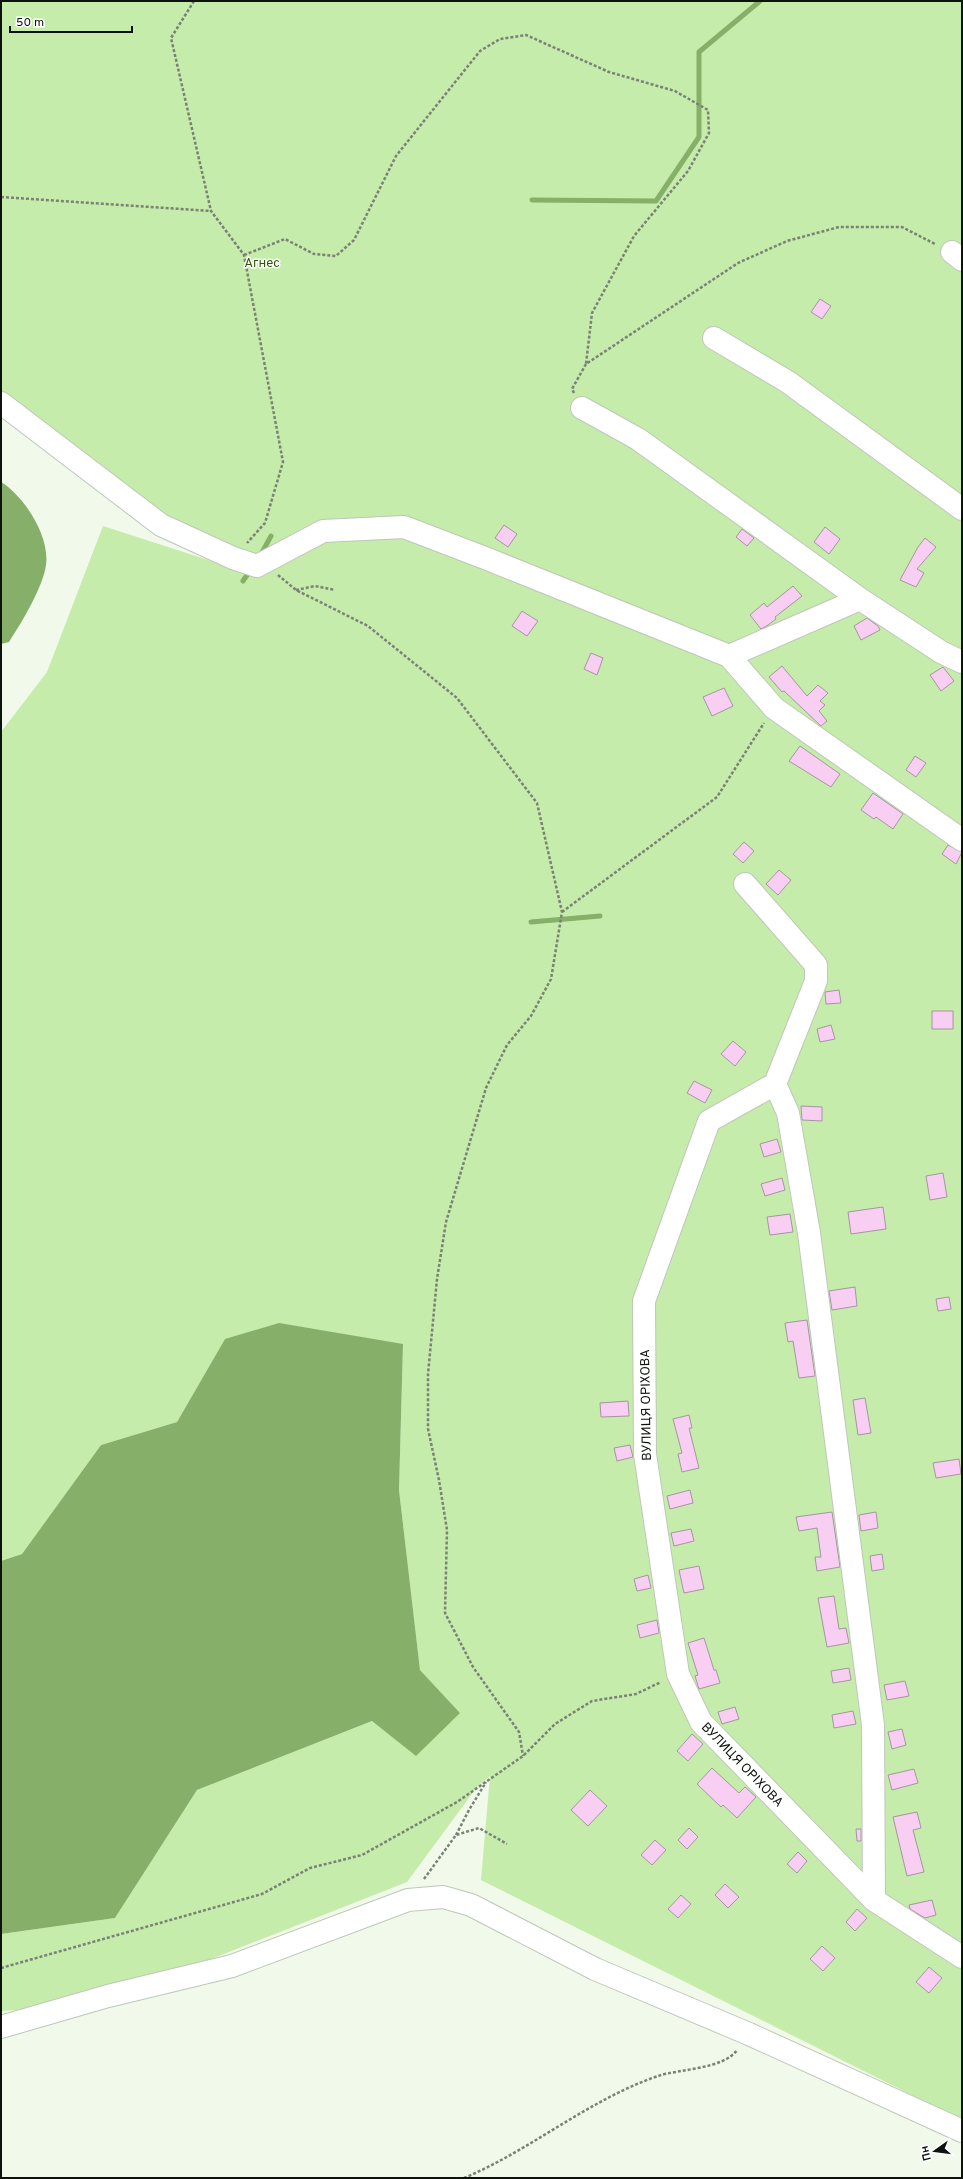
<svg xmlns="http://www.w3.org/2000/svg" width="963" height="2179" viewBox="0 0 963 2179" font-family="Overpass,sans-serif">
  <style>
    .green { fill: #c5ecaa }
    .water { fill: #86af69 }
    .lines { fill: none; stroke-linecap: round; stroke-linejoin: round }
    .stream { stroke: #86af69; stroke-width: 5 }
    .building { fill: #f8cff2; stroke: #a496a1 }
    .minor-casing { stroke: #bec7b9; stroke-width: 24 }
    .path { stroke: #7a8177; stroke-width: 2.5; stroke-dasharray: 3 2; stroke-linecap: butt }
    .minor { stroke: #fff; stroke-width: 22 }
    .labels { text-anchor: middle; stroke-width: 3; stroke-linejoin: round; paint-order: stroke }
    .park-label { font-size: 13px; fill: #31560a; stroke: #fff }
    .street-label { font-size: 13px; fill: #0e120d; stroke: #fff }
  </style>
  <rect width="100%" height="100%" fill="#f0f9ea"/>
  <!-- green -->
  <path class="green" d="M1,1H962V2120L481,1880L490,1776L477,1787L407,1882L201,1963L17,2010L1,2011V1934L115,1918L197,1790L372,1721L460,1713L420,1670L399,1490L403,1345L225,1339L177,1422L101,1445L22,1554L1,1561V732L47,672L103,526L242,571L96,468L1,391Z"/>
  <!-- water -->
  <path class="water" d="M1,482C24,496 50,536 46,565C43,587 22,622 9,642L1,644Z
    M279,1323L403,1344L399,1490L420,1670L460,1713L416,1756L372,1721L197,1790L115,1918L1,1934V1561L22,1554L101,1445L177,1422L225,1339Z"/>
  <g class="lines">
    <!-- stream -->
    <path class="stream" d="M532,200L656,201L699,137V52L760,1
      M260,556L271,536
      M243,581L251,569
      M531,922L600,916"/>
  </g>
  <!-- building -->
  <path class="building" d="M820,299L831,306L822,319L811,312Z
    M504,525L517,534L508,547L495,538Z
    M825,527L840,539L829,554L814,542Z
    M742,529L754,538L747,546L736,537Z
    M925,538L936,547L917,569L924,573L916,587L900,580L918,547Z
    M793,586L802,596L775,617L776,619L768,625L761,629L750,615L764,603L767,607Z
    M522,611L538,621L527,636L512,626Z
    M867,618L878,626L880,630L861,640L854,626Z
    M591,653L603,658L597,675L584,669Z
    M782,666L807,696L818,685L828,693L820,701L825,705L819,711L827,721L821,726L784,691L782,692L769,677Z
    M943,667L954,681L941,691L930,675Z
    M724,688L733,706L712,716L703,697Z
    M800,746L840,774L831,787L789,761Z
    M915,756L926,763L916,777L906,770Z
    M873,793L903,814L893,829L876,817L874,819L861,810Z
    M744,842L754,851L743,863L733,854Z
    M948,845L962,852L956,864L942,854Z
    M779,870L791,880L778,895L766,884Z
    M839,990L841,1003L826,1004L825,992Z
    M932,1011H953V1029H932Z
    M831,1025L835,1039L820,1042L817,1029Z
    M733,1041L746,1052L735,1066L721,1054Z
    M694,1081L712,1090L705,1103L687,1093Z
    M801,1106L822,1107V1121L802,1120Z
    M777,1139L781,1152L764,1157L760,1144Z
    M943,1173L947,1197L930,1200L926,1176Z
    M782,1178L785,1190L765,1196L761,1184Z
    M883,1207L886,1229L851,1234L848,1212Z
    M790,1214L793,1232L770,1235L767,1217Z
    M855,1287L857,1306L832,1310L829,1291Z
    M949,1297L951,1309L938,1311L936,1299Z
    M807,1320L815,1376L799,1378L793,1341L788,1342L785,1323Z
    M865,1398L871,1433L858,1435L853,1400Z
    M628,1401L629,1416L601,1417L600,1403Z
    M689,1415L692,1428H689L699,1468L682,1472L678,1454L682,1453L673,1419Z
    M630,1445L633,1457L617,1461L614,1448Z
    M959,1459L961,1474L936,1478L933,1463Z
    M690,1490L693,1503L670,1509L667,1496Z
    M832,1512L840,1567L817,1571L815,1557H821L817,1528L799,1531L796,1517Z
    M876,1512L878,1528L861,1531L859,1515Z
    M691,1529L694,1541L674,1546L671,1533Z
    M882,1554L884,1569L872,1571L870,1556Z
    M699,1566L704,1589L684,1593L679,1570Z
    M648,1575L651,1588L637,1591L634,1579Z
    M834,1596L839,1629L846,1628L849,1643L827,1647L818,1598Z
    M657,1620L659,1633L640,1638L637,1625Z
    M704,1638L714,1670H716L720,1683L699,1689L695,1676L698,1675L688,1643Z
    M849,1668L851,1680L833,1683L831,1671Z
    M905,1681L909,1696L887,1700L884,1685Z
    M735,1707L739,1719L722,1724L718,1712Z
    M853,1711L856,1724L834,1728L832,1715Z
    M902,1729L906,1745L892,1749L888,1732Z
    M692,1734L703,1744L688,1761L677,1751Z
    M712,1768L739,1793L745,1787L756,1797L737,1818L723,1805L721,1807L697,1784Z
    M914,1769L918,1783L892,1790L888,1775Z
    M590,1790L607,1806L588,1826L571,1810Z
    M917,1812L921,1828L913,1830L924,1872L907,1876L893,1817Z
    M689,1828L698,1837L687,1849L678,1840Z
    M856,1829H861V1841H857Z
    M655,1840L666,1850L652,1865L641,1855Z
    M798,1852L807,1861L797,1873L787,1864Z
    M725,1884L739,1897L728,1908L715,1895Z
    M681,1895L691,1904L678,1918L668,1909Z
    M932,1900L936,1915L925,1918L910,1909L909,1905Z
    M857,1909L867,1918L855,1931L846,1922Z
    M822,1946L835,1958L823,1971L810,1959Z
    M929,1967L942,1978L929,1993L916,1982Z"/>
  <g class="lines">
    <!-- minor casing -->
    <g class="minor-casing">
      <path id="minor" d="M952,252L962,260
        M714,338L788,382L962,509
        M1,403L161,525L233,558L257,566L323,531L404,527L485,558L729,656L774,708L962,840
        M582,408L638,439L860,599L941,652L962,662
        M729,656L860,599
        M745,884L816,965V981L775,1084L709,1121L644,1301L645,1454L678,1674L701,1722L874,1900L962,1957
        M775,1084L788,1113L809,1233L873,1725L874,1900
        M1,2027L108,1996L232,1966L408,1900L443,1897L471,1905L595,1969L749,2034L962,2131"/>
    </g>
    <!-- path -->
    <path class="path" d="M194,1L171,38L211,211L244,255L283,462L265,523L247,543
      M1,197L211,211
      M244,255L285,239L314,254L336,256L354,240L396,156L480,51L500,39L526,35L609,72L675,91L708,110L709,133L688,171L634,236L592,313L586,364
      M574,393L572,389L586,364L738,263L787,241L839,227H902L935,244
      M278,575L296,590L368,626L457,698L537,803L562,912L551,979L531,1016L507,1045L486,1088L446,1222L437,1279L428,1374V1429L439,1480L447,1530L445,1613L473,1667L519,1732L523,1756
      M296,590L315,586L335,590
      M562,912L717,797L764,723
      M456,1835L469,1810L486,1782
      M424,1879L456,1835L479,1828L507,1844
      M1,1968L262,1894L310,1868L362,1855L457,1802L523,1756L555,1724L592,1701L636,1694L661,1682
      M464,2178C531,2150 588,2100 658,2076C679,2069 724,2069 737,2050"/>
    <!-- minor -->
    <use href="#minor" class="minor"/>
  </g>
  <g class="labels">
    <!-- park labels -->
    <g class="park-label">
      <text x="262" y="267">Агнес</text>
    </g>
    <!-- street labels -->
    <g class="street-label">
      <text transform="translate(645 1405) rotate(-91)" y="5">ВУЛИЦЯ ОРІХОВА</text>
      <text transform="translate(743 1764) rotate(46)" y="5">ВУЛИЦЯ ОРІХОВА</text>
    </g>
  </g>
  <!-- border -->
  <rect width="963" height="2179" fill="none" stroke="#0e120d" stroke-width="4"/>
  <!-- north arrow -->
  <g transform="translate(935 2151) rotate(256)" stroke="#ffffff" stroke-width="3" paint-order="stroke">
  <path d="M0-3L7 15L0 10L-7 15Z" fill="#0e120d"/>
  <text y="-6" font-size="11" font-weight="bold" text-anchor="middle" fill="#0e120d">Пн</text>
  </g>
  <!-- scale -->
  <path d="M10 26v6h122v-6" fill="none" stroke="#0e120d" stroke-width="2"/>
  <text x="16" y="26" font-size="12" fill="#0e120d" stroke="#ffffff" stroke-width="3" paint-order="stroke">50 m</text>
</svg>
